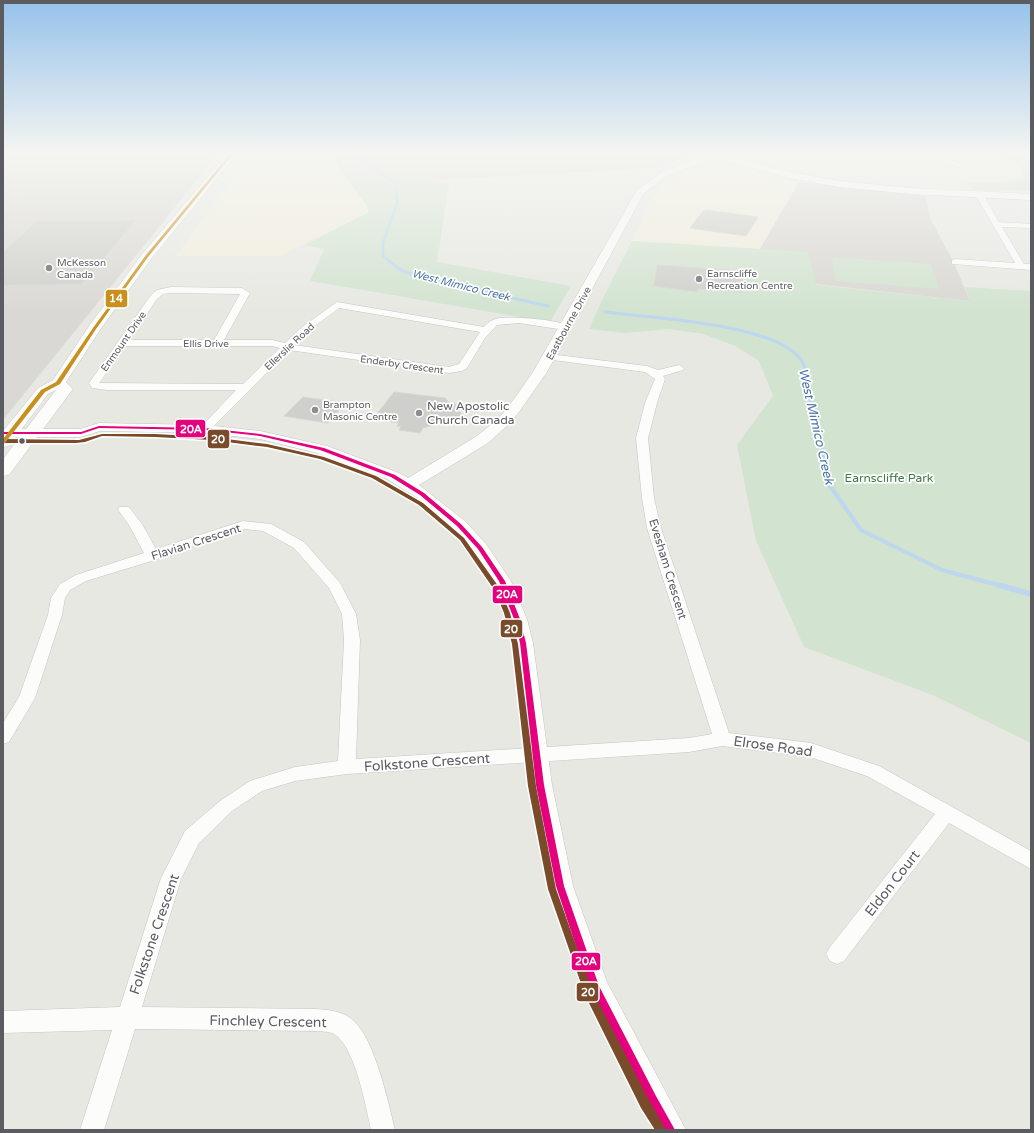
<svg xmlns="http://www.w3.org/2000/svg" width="1034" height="1133" viewBox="0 0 1034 1133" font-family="'Varela Round',sans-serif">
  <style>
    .commercial { fill: #f1eedd }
    .industrial { fill: #d9d8d4 }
    .education { fill: #d8d7d2 }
    .green { fill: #d2e3d0 }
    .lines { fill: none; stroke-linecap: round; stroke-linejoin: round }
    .stream-far3 { stroke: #bcd7ee; stroke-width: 2.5 }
    .stream-far2 { stroke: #bcd7ee; stroke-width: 3 }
    .stream-far1 { stroke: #bcd7ee; stroke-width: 4 }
    .stream { stroke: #bcd7ee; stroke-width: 5.5 }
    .building { fill: #cfcfcc; stroke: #d7d6d2 }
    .minor-casing { stroke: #c4c4c4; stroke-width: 1 }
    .tertiary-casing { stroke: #c4c4c4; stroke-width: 1 }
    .secondary-casing { stroke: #c5c5c5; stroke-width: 1 }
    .minor { fill: #fcfcfb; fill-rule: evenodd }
    .tertiary { fill: #fcfcfb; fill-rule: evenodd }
    .secondary { fill: #fcfcfb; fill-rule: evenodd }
    .bus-1-casing { stroke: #fff; stroke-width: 3 }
    .bus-2-casing { stroke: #fff; stroke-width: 3 }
    .bus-3-casing { stroke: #fff; stroke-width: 3 }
    .bus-1 { fill: #e5007d; fill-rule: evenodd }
    .bus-2 { fill: #7a4b2a; fill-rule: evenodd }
    .bus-3 { fill: #c8901d; fill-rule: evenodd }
    .poi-dot { fill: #8c8d8e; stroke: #fff; stroke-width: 1.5 }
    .bus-dot { fill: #5a5c60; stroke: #fff; stroke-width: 1.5 }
    .labels { text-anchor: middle; stroke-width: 3.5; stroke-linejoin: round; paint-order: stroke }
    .far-poi-label { font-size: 10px; fill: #5a5c60; stroke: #fff; text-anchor: start }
    .far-street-label { font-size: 10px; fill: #5a5c60; stroke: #fff }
    .far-water-label { font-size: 11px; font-style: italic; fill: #4d77aa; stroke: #fff }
    .poi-label { font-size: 12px; fill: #5a5c60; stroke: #fff; text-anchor: start }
    .park-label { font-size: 12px; fill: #3e7b43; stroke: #fff }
    .street-label { font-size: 12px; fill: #5a5c60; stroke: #fff }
    .water-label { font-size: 13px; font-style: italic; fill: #4d77aa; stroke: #fff }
    .near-street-label { font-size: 14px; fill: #5a5c60; stroke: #fff }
    .line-badge { stroke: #fff; stroke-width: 1.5 }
    .badge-label { font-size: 11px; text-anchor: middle; font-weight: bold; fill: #fff }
  </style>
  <rect width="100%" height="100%" fill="#e8e8e3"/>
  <!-- commercial -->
  <path class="commercial" d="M250,154H338L335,162L366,204L369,212L279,256H176Z
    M718,162L799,182L760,249L632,241L652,200L663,184L674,177Z"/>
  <!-- industrial -->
  <path class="industrial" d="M3,154H218L3,420Z"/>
  <!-- education -->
  <path class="education" d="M76,154H209L161,216H3V214Z
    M424,154H691L693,155L657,168L431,180Z
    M799,182L925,196L931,220L953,261L970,301L815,284L760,249Z"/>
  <!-- green -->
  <path class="green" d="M338,154H424L431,180L449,184L437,262L571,286L550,322L310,281L324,249L305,245L369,212L366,204L335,162Z
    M996,154H1030L1031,191L975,190L966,183H1000L1024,178L1022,168Z
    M451,157L467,158L486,166L443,168Z
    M632,241L808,252L816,285L970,301L965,287L1031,291V743L935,696L804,647L756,541L737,445L773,396L759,361L735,346L704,334L669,329L625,333L589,329L602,300Z
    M832,257L931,264L939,289L835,281Z"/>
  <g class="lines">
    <!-- stream-far3 -->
    <path class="stream-far3" d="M358,154L370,166L395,182L397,203L383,243V256L392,263"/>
    <!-- stream-far2 -->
    <path class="stream-far2" d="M390,262L401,270L424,278L548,306
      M605,312C650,318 777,323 802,361C807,369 809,393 811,403"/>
    <!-- stream-far1 -->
    <path class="stream-far1" d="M811,402L830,486L861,530L942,570L1002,586"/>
    <!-- stream -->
    <path class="stream" d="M998,585L1031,594"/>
  </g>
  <!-- building -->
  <path class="building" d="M707,210L758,217L746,236L690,228L703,211Z
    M136,220L82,284L3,285V252L37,221Z
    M657,265L743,271V292L698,289L697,292L654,286Z
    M394,392L445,398L450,403L462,405L458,410L464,417L423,428L420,433L399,430L401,427L397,426L399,423L373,419Z
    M303,397L345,403L328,423L284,416Z"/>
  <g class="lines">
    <!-- minor casing -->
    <g class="minor-casing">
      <path id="minor" d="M807,154L853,157H942L940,154H946L950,159L962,166L957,167L944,161H853Z
        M976,192H982L999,222L1031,224V228L1002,227L1024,264H1031V270L952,264V260L955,259L1015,263L975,194Z
        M171,287L242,288L250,293L224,340H272L285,343L302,327L337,302L484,327C488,322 493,319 500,318C511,316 564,320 570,327L565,330L519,323L497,325L485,338L467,368L462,371L449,373L289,350L209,431L205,432L199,429L201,427L236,390H107L92,388L89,383L151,295L157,290ZM171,293L240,294L214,340H129L157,299L163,294ZM339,308L480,332L459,364L449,367L294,345L308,331ZM125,346H272L280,348L243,384L99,383Z
        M549,354L647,366L658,370L679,365L684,368L683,370L663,376L665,379L657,403L648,438L654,498L661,528L729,733L811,743L879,766L1031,851V869L949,823L844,961L837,964L830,961L826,954L830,947L935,814L867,776L810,757L722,746L689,752L347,774L295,781L262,791L232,811L199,843L181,879L142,1007L316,1009C329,1010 343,1011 354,1021C375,1041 388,1101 395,1130H371C366,1107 355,1046 334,1034C329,1031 322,1032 316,1031L135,1029L104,1130H80L112,1030L3,1033V1011L120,1007L161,878L185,831L220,801L250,781L295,767L338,761L344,640L342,614L329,588L294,548L263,531L244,529L159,557L158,559L86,581L70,590L65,598L62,615L35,698L9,742L3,744V723L19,697L48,615L51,598L60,584L76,575L144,553L129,525L118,510L119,507H129L142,524L156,549L243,521L271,524L304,542L340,583L356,614L360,640L356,759L689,738L712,734L647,528L642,498L636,438L645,403L655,379L645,372L545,359L544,357Z"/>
    </g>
    <!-- tertiary casing -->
    <g class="tertiary-casing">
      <path id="tertiary" d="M704,154H718L790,172L839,181L911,188L1031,194V200L911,194L839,187L790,178L715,158L668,175L644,193L547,372L519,412L509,424L488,443L419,485L465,521L486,544L511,581L527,619L533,643L552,785L573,886L607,982L686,1130H653L585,998L547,886L528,785L513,643L507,619L493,581L474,551L453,529L416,497L387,479L317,453L260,439L205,433L100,431L81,437H3V429H80L99,423L205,425L260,431L327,446L399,473L408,478L477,436L499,418L509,406L533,372L637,190L662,172L705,156Z"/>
    </g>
    <!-- secondary casing -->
    <g class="secondary-casing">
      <path id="secondary" d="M227,154H237L151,259L100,330L66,382L73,389L9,475L3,476V459L56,390L48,394L9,446L3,447V431L38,388L53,380L89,326L143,253Z"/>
    </g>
    <!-- minor -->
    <use href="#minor" class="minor"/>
    <!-- tertiary -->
    <use href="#tertiary" class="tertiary"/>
    <!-- secondary -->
    <use href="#secondary" class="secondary"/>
    <!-- bus-1 casing -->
    <g class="bus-1-casing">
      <path id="bus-1" d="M99,426L205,428L260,434L324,448L395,475L424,493L461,524L482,547L505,581L520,619L526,643L544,785L564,886L599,986L656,1096L675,1130H664L648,1104L590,988L556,886L536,785L520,643L514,619L499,581L478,549L457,526L420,495L391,477L320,450L260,436L205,430L99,428L81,434H3V432H81Z"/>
    </g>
    <!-- bus-2 casing -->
    <g class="bus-2-casing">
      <path id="bus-2" d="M102,434H155L211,437L267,444L324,457L376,476L423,503L464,538L496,583L501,591L510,613L518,644L536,786L556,889L592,990L649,1100L666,1130H655L641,1108L585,995L548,889L528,786L512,644L504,613L495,591L460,540L419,505L372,478L320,459L267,447L211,440L155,437L102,436L85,442L76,443H3V439L79,440Z"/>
    </g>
    <!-- bus-3 casing -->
    <g class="bus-3-casing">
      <path id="bus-3" d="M230,154H233L148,257L96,329L60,384L45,392L5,443L3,444V439L41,390L56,382L93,328L146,255Z"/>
    </g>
    <!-- bus-1 -->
    <use href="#bus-1" class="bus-1"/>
    <!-- bus-2 -->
    <use href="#bus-2" class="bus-2"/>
    <!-- bus-3 -->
    <use href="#bus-3" class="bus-3"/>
  </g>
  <!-- sky -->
  <linearGradient id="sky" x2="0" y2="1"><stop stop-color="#96c2ea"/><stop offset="0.49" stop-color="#f5f5f2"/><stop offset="1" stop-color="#f5f5f2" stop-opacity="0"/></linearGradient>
  <rect width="1034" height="313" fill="url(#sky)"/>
  <!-- markers -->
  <g class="poi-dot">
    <circle cx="49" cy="268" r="4"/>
    <circle cx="699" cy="279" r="4"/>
    <circle cx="315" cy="410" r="4"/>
    <circle cx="419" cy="413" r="4"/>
  </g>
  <circle class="bus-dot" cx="22" cy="441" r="3.5"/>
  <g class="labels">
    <!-- far-poi labels -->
    <g class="far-poi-label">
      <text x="57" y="266">McKesson<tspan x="57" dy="12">Canada</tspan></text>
      <text x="707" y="277">Earnscliffe<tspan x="707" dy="12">Recreation Centre</tspan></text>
      <text x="323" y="408">Brampton<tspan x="323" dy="12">Masonic Centre</tspan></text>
    </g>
    <!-- far-street labels -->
    <g class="far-street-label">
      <text transform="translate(568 323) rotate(-61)" y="4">Eastbourne Drive</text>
      <text transform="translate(123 341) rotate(-55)" y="4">Enmount Drive</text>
      <text x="206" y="347">Ellis Drive</text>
      <text transform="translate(289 346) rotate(-43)" y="4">Ellerslie Road</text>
      <text transform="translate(402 364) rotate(8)" y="4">Enderby Crescent</text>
    </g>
    <!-- far-water labels -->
    <g class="far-water-label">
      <text transform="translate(461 285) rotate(14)" y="4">West Mimico Creek</text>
    </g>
    <!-- poi labels -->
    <g class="poi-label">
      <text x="427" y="410">New Apostolic<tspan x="427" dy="14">Church Canada</tspan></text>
    </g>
    <!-- park labels -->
    <g class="park-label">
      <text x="889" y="482">Earnscliffe Park</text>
    </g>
    <!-- street labels -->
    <g class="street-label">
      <text transform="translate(196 542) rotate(-18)" y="4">Flavian Crescent</text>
      <text transform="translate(668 569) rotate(73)" y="4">Evesham Crescent</text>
    </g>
    <!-- water labels -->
    <g class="water-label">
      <text transform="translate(817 426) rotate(77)" y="5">West Mimico Creek</text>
    </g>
    <!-- near-street labels -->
    <g class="near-street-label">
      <text transform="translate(773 746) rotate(8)" y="5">Elrose Road</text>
      <text transform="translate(427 762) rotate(-4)" y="5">Folkstone Crescent</text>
      <text transform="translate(892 883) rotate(-52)" y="5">Eldon Court</text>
      <text transform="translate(154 934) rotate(-71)" y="5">Folkstone Crescent</text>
      <text transform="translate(268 1021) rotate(1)" y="5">Finchley Crescent</text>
    </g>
  </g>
  <g class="line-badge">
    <rect x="105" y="289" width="23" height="19" rx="4" fill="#c8901d"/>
    <rect x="175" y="419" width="31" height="19" rx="4" fill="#e5007d"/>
    <rect x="207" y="429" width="23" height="20" rx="4" fill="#7a4b2a"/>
    <rect x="492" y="585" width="31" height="19" rx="4" fill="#e5007d"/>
    <rect x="500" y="619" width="23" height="19" rx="4" fill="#7a4b2a"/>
    <rect x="571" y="952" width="30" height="19" rx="4" fill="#e5007d"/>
    <rect x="576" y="982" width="23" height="20" rx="4" fill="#7a4b2a"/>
  </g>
  <g class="badge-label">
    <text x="116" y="302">14</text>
    <text x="191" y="433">20A</text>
    <text x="218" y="443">20</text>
    <text x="507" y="598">20A</text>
    <text x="511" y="633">20</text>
    <text x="586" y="965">20A</text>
    <text x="588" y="996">20</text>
  </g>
  <!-- border -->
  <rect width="1034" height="1133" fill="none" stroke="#5a5c60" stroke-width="8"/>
</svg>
